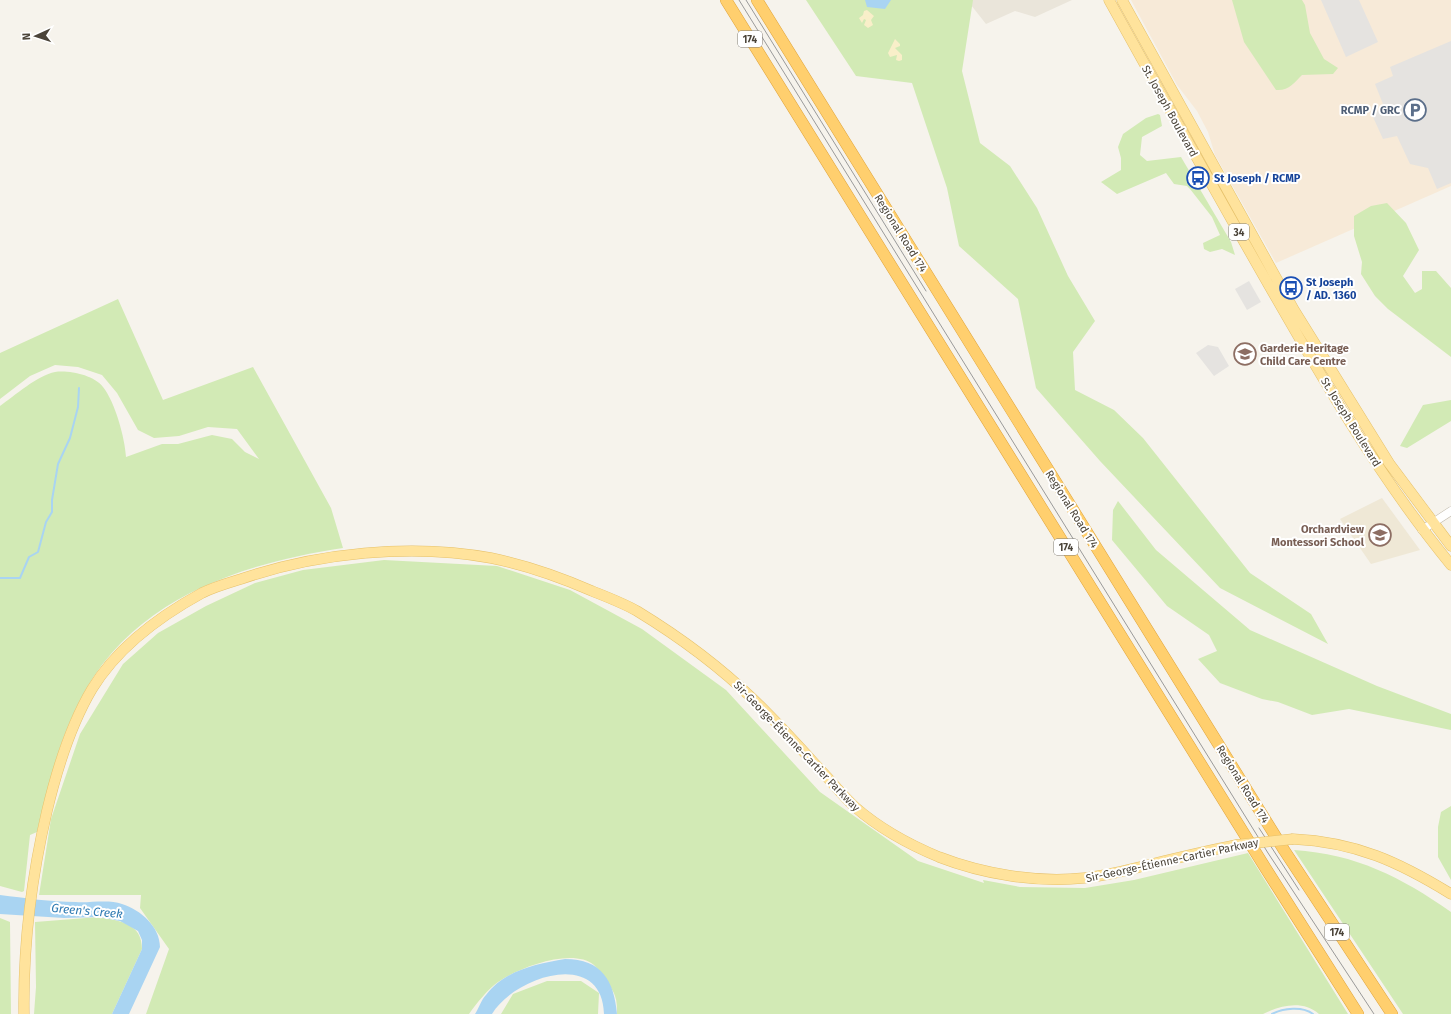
<svg xmlns="http://www.w3.org/2000/svg" width="1451" height="1014" viewBox="0 0 1451 1014" font-family="'Fira Sans',sans-serif">
  <style>
    .residential { fill: #eae5da }
    .commercial { fill: #f7ead8 }
    .education { fill: #efe8d6 }
    .green { fill: #d2eab5 }
    .sand { fill: #f9efc9 }
    .parking { fill: #e5e3e0 }
    .water { fill: #a9d4f2 }
    .lines { fill: none; stroke-linecap: round; stroke-linejoin: round }
    .stream { stroke: #a9d4f2; stroke-width: 2 }
    .minor-casing { stroke: #c2bbae; stroke-width: 9 }
    .major-casing { stroke: #e6c16a; stroke-width: 11 }
    .highway-casing { stroke: #e0a43c; stroke-width: 12 }
    .minor { stroke: #fff; stroke-width: 8 }
    .major { stroke: #ffe39c; stroke-width: 10 }
    .highway { stroke: #ffcf6e; stroke-width: 11 }
    .tram { stroke: #9a9a9a; stroke-width: 1 }
    .major-bridge-casing { stroke: #e6c16a; stroke-width: 11; stroke-linecap: butt }
    .major-bridge { stroke: #ffe39c; stroke-width: 10 }
    .labels { text-anchor: middle; stroke-width: 4; stroke-linejoin: round; paint-order: stroke }
    .shield { fill: #fff; stroke: #817c74; stroke-width: 1 }
    .shield-label { font-size: 10px; font-weight: bold; fill: #4b4439 }
    .service-label { font-size: 11px; font-weight: bold; fill: #4e5e75; stroke: #fff; text-anchor: end }
    .street-label { font-size: 11px; fill: #4b4439; stroke: #fff }
    .transit-label { font-size: 11px; font-weight: bold; fill: #164399; stroke: #fff; text-anchor: start }
    .education-label { font-size: 11px; font-weight: bold; fill: #785e54; stroke: #fff; text-anchor: start }
    .water-label { font-size: 12px; font-style: italic; fill: #2e7ab2; stroke: #fff }
  </style>
  <rect width="100%" height="100%" fill="#f6f3ec"/>
  <!-- residential -->
  <path class="residential" d="M967,0H1072L1035,17L1015,11L986,24Z"/>
  <!-- commercial -->
  <path class="commercial" d="M1131,0H1451V186L1276,263L1215,155L1208,132L1197,111L1177,85Z"/>
  <!-- education -->
  <path class="education" d="M1382,498L1420,550L1371,564L1340,519Z"/>
  <!-- green -->
  <path class="green" d="M806,0H973L962,71L980,143L1010,166L1037,208L1068,276L1095,321L1073,352L1075,390L1114,410L1143,438L1250,573L1311,614L1328,644L1220,588L1100,461L1036,388L1018,299L959,246L947,188L912,83L856,76Z
    M1232,0H1302L1305,5L1310,33L1324,59L1338,68L1333,74L1302,75C1294,83 1289,91 1276,90L1244,42Z
    M1158,114L1160,115L1162,126L1142,137L1140,155L1147,161L1181,157L1231,242L1235,255L1222,249L1210,252L1204,249L1203,243L1220,235L1212,217L1190,189L1187,186L1174,184L1166,173L1117,194L1101,182L1121,170V158L1118,147L1123,134L1146,118Z
    M1387,203L1406,223L1419,250L1403,276L1415,293L1422,289V271H1436L1451,288V357L1388,309L1375,296L1361,274L1362,262L1354,236V216L1371,206Z
    M118,299L163,400L253,367L331,508L343,548C238,564 130,600 79,702C58,743 48,787 37,832L30,835L24,891L22,892L0,886V406C14,396 38,375 55,372C69,370 94,375 103,387C115,402 125,438 126,457L162,444H178L212,435L232,439L245,452L259,459L237,429L208,427L179,436L154,438L138,430L117,393L102,375L78,367L55,365L30,376L0,399V353Z
    M1451,400V421L1407,448L1400,446L1423,405Z
    M1118,501L1156,550L1250,630L1377,686L1451,714V730L1349,709L1312,715L1278,702L1262,699L1220,683L1198,659L1217,651L1209,635L1167,606L1112,540L1113,510Z
    M384,560L497,566L570,590L642,629L726,690L820,792L918,861L984,883L983,880L1020,887L1085,888L1134,880L1248,853L1348,1014H1319C1303,1000 1281,1005 1263,1014H617C617,1008 617,1001 615,996C614,990 598,969 594,965C572,947 518,968 498,982C488,989 476,1004 469,1014H146L169,949L140,908L141,895H39L51,819L80,734L123,664L158,633L206,606L255,583L303,570Z
    M1451,806V880L1438,857V827L1441,812Z
    M1294,850C1356,854 1401,877 1451,912V1014H1403Z
    M99,917C120,921 142,923 142,949L112,1014H34L36,987L35,922Z
    M0,918L10,922L11,1014H0Z
    M547,981H581L599,993L598,1014H501L513,994Z"/>
  <!-- sand -->
  <path class="sand" d="M867,10L874,16L871,20L873,25L868,28L864,25L866,20L864,19L862,23L859,18L863,15L864,11Z
    M895,39L900,44V46L895,48L902,55V60L899,61L896,60L897,55L890,57L888,53Z"/>
  <!-- parking -->
  <path class="parking" d="M1321,0H1359L1378,42L1346,57Z
    M1451,41V183L1437,189L1428,168L1410,164L1397,136L1383,139L1373,117L1383,104L1375,84L1393,76L1390,67Z
    M1249,281L1261,302L1247,310L1235,289Z
    M1208,345L1218,347L1229,366L1214,376L1196,353Z"/>
  <!-- water -->
  <path class="water" d="M865,0H891L885,9L867,7Z
    M0,895C25,898 51,902 76,902C90,903 109,899 122,904C141,910 160,927 160,947L129,1014H112L142,949V940L138,931L120,921L99,917L64,918L0,914Z
    M565,959C602,959 614,981 617,1014H604C602,948 515,976 492,1014H475C479,1008 481,1000 486,995C505,970 536,964 565,959Z"/>
  <g class="lines">
    <!-- stream -->
    <path class="stream" d="M0,578H20L29,557L38,552L46,522L52,512V500L58,464L70,438L78,407L79,388
      M1272,1014C1283,1008 1303,1006 1313,1014"/>
    <!-- minor casing -->
    <g class="minor-casing">
      <path id="minor" d="M1422,530L1451,511"/>
    </g>
    <!-- major casing -->
    <g class="major-casing">
      <path id="major" d="M1109,0C1160,92 1211,184 1263,275C1320,375 1378,476 1451,565
        M1122,0L1294,310L1389,463L1451,546
        M1293,839C1356,842 1399,862 1451,894
        M24,1014C23,945 31,879 47,811C57,769 70,726 92,689C117,648 160,616 202,593C214,587 228,583 241,579C317,553 411,543 491,558C526,565 560,577 592,591C607,597 623,603 637,611C678,636 719,666 754,700C779,724 803,751 827,777C836,787 845,798 855,807C879,828 910,845 939,857C983,874 1036,883 1084,878C1105,876 1127,870 1148,865C1177,858 1206,851 1236,845"/>
    </g>
    <!-- highway casing -->
    <g class="highway-casing">
      <path id="highway" d="M726,0L1266,869L1358,1014
        M757,0L1284,850L1392,1014"/>
    </g>
    <!-- minor -->
    <use href="#minor" class="minor"/>
    <!-- major -->
    <use href="#major" class="major"/>
    <!-- highway -->
    <use href="#highway" class="highway"/>
    <!-- tram -->
    <path class="tram" d="M739,0L1268,853L1374,1014
      M746,0L926,291
      M1259,828L1299,890"/>
    <!-- major-bridge casing -->
    <g class="major-bridge-casing">
      <path id="major-bridge" d="M1236,845L1293,839"/>
    </g>
    <!-- major-bridge -->
    <use href="#major-bridge" class="major-bridge"/>
  </g>
  <!-- icons -->
  <defs>
    <g id="parking-ring" transform="scale(1.15)"><circle r="9.5" fill="#fff" stroke="#5c6f8a" stroke-width="1.5"/><path d="M-3.5-5.5H1a3.5 3.5 0 0 1 0 7H-1V5.5H-3.5ZM-1-3.4V-.6H.8a1.4 1.4 0 0 0 0-2.8Z" fill="#5c6f8a"/></g>
    <g id="bus-ring" transform="scale(1.15)"><circle r="9.5" fill="#fff" stroke="#1a4fb4" stroke-width="1.5"/><path d="M-5-6H5V4H4V6H2V4H-2V6H-4V4H-5ZM-3.5-4V0h7V-4ZM-3.5 1.2v1.5H-2V1.2ZM2 1.2v1.5H3.5V1.2Z" fill="#1a4fb4"/></g>
    <g id="school-ring" transform="scale(1.15)"><circle r="9.5" fill="#fff" stroke="#8d6e63" stroke-width="1.5"/><path d="M0-5L7-2L0 1L-7-2ZM-4 1L0 2.5L4 1V4Q0 6-4 4Z" fill="#8d6e63"/></g>
  </defs>
  <g fill-rule="evenodd">
    <use href="#parking-ring" x="1415" y="110"/>
    <use href="#bus-ring" x="1198" y="178"/>
    <use href="#bus-ring" x="1291" y="288"/>
    <use href="#school-ring" x="1245" y="354"/>
    <use href="#school-ring" x="1380" y="535"/>
  </g>
  <g class="labels">
    <!-- shield labels -->
    <g class="shield">
      <rect x="738" y="31" width="24" height="16" rx="3"/>
      <rect x="1229" y="224" width="20" height="16" rx="3"/>
      <rect x="1054" y="539" width="24" height="16" rx="3"/>
      <rect x="1325" y="924" width="24" height="16" rx="3"/>
    </g>
    <g class="shield-label">
      <text x="750" y="43">174</text>
      <text x="1239" y="236">34</text>
      <text x="1066" y="551">174</text>
      <text x="1337" y="936">174</text>
    </g>
    <!-- service labels -->
    <g class="service-label">
      <text x="1400" y="114">RCMP / GRC</text>
    </g>
    <!-- street labels -->
    <g class="street-label">
      <text transform="translate(1170 111) rotate(61)" y="4">St. Joseph Boulevard</text>
      <text transform="translate(901 233) rotate(58)" y="4">Regional Road 174</text>
      <text transform="translate(1351 422) rotate(58)" y="4">St. Joseph Boulevard</text>
      <text transform="translate(1072 509) rotate(58)" y="4">Regional Road 174</text>
      <text transform="translate(797 746) rotate(46)" y="4">Sir-George-Étienne-Cartier Parkway</text>
      <text transform="translate(1243 784) rotate(58)" y="4">Regional Road 174</text>
      <text transform="translate(1172 860) rotate(-12)" y="4">Sir-George-Étienne-Cartier Parkway</text>
    </g>
    <!-- transit labels -->
    <g class="transit-label">
      <text x="1214" y="182">St Joseph / RCMP</text>
      <text x="1306" y="286">St Joseph<tspan x="1306" dy="13">/ AD. 1360</tspan></text>
    </g>
    <!-- education labels -->
    <g class="education-label">
      <text x="1260" y="352">Garderie Heritage<tspan x="1260" dy="13">Child Care Centre</tspan></text>
      <text x="1364" y="533" text-anchor="end">Orchardview<tspan x="1364" dy="13">Montessori School</tspan></text>
    </g>
    <!-- water labels -->
    <g class="water-label">
      <text transform="translate(87 911) rotate(5)" y="4">Green's Creek</text>
    </g>
  </g>
  <!-- north arrow -->
  <g transform="translate(36 36) rotate(267)" stroke="#ffffff" stroke-width="3" paint-order="stroke">
  <path d="M0-3L7 15L0 10L-7 15Z" fill="#4b4439"/>
  <text y="-6" font-size="11" font-weight="bold" text-anchor="middle" fill="#4b4439">N</text>
  </g>
</svg>
